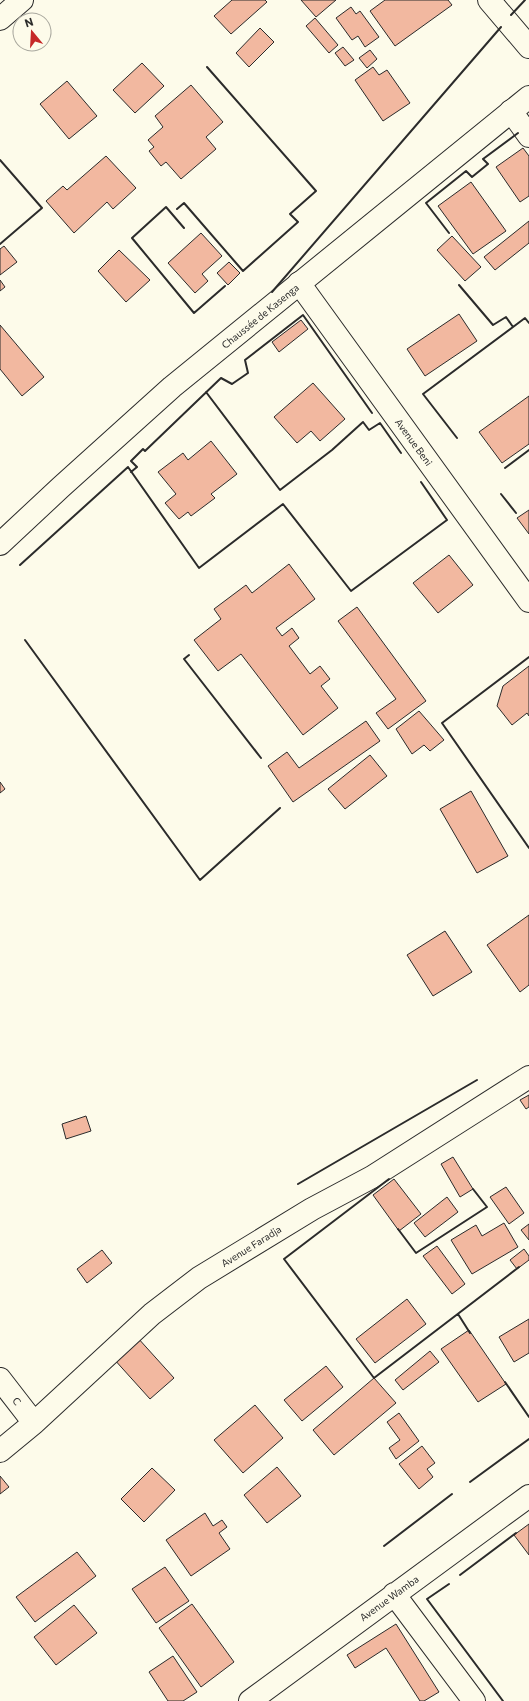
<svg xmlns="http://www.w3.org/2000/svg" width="529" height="1701" viewBox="0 0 529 1701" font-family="Commissioner,sans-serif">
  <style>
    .building { fill: #f2b8a0; stroke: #2b2b2b }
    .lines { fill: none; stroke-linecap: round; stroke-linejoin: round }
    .minor-casing { stroke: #2b2b2b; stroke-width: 24 }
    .major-casing { stroke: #2b2b2b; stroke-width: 24 }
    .minor { stroke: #fdfbea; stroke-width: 22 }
    .major { stroke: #fdfbea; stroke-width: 22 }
    .wall { stroke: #2b2b2b; stroke-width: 2 }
    .labels { text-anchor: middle; stroke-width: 3; stroke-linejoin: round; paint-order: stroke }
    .street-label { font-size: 10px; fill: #2b2b2b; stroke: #fdfbea }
  </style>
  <rect width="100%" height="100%" fill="#fdfbea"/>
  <!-- building -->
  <path class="building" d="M232,0H265L267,2L231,34L214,16Z
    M301,0H336L316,17Z
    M385,0H448L452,5L395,46L370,11Z
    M351,7L356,14L360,11L379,37L365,47L358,36L352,40L336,18Z
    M315,18L338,45L329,53L306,26Z
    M260,28L274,42L249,67L236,53Z
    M343,47L354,60L345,66L335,53Z
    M370,50L377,59L367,68L359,58Z
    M142,63L164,86L135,113L113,90Z
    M373,67L379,75L387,70L410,103L383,121L355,80Z
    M67,81L97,116L69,139L40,104Z
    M191,85L223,122L206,137L216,149L181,179L166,162L161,166L149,151L154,147L148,140L163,127L155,116Z
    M523,148L529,156V196L520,202L496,167Z
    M106,156L136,188L113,209L107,202L74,233L46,201L63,186L67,190Z
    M471,182L506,231L473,254L438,206Z
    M529,221V243L495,270L484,257Z
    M201,233L222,256L202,274L208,281L195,293L168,263Z
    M452,236L481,267L465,281L437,250Z
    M4,246L17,262L0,275V249Z
    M119,250L150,280L126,302L98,271Z
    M229,262L240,273L228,285L217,273Z
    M0,280L5,287L0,291Z
    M459,314L477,341L425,376L407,349Z
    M301,320L308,329L279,352L272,342Z
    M0,325L44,377L22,396L0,369Z
    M313,383L345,419L320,441L311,431L297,443L274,417Z
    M529,396V444L502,463L479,432Z
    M211,441L237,474L211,494L215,498L191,516L188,512L179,519L165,503L176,494L158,472L183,453L188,460Z
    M529,510V534L517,518Z
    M449,555L473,585L438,613L413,583Z
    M289,564L315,599L276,628L282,636L292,628L299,638L289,646L310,674L320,666L330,679L321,686L338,708L303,735L241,654L218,671L194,640L221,619L214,609L246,585L252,593Z
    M357,607L426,701L388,729L376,713L396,699L338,621Z
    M529,666V716L527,713L512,725L497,706L503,686Z
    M419,711L444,740L430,751L424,745L412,754L396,729Z
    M366,721L380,741L293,802L268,766L287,752L299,768Z
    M370,755L387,776L345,809L328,789Z
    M0,782L5,789L0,793Z
    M471,791L508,856L477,873L440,809Z
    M529,915V985L520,992L487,945Z
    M445,931L472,972L433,996L407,955Z
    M529,1095V1107L526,1109L520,1100Z
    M86,1116L91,1131L66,1139L62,1124Z
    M453,1157L473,1189L460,1197L441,1164Z
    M394,1179L421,1214L399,1231L373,1195Z
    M506,1187L524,1213L509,1224L490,1197Z
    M447,1197L458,1212L425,1237L414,1223Z
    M504,1223L518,1247L472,1274L451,1240L476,1225L482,1236Z
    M529,1224V1240L521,1230Z
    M437,1246L465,1284L452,1294L423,1256Z
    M524,1249L529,1256V1260L517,1269L510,1260Z
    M102,1250L112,1263L87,1283L77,1269Z
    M407,1299L426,1324L375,1363L356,1339Z
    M529,1319V1353L514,1362L499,1337Z
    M469,1330L506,1384L478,1402L441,1349Z
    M137,1337L174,1378L150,1399L113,1358Z
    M430,1351L439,1362L403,1390L395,1380Z
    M326,1366L343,1387L302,1421L284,1400Z
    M374,1378L396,1403L334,1455L313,1430Z
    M255,1405L283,1438L243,1473L214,1440Z
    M399,1413L419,1441L396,1459L389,1448L400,1440L387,1422Z
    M422,1446L435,1463L427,1469L433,1477L419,1489L399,1464Z
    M277,1467L301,1496L267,1523L244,1495Z
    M152,1468L175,1490L144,1522L121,1499Z
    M0,1476L9,1487L0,1494Z
    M205,1513L213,1526L222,1520L227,1527L219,1533L230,1549L191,1576L166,1540Z
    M529,1524V1555L514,1535Z
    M77,1552L96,1576L35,1622L16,1597Z
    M165,1567L189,1601L156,1623L132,1589Z
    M192,1604L234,1662L201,1687L159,1628Z
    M74,1605L97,1633L56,1665L34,1637Z
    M396,1624L439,1692L424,1701H420L386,1648L355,1668L347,1655Z
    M173,1656L197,1692L183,1701H168L149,1672Z"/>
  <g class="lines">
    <!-- minor casing -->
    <g class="minor-casing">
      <path id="minor" d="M489,0L529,47
        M0,19L22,0
        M511,111L529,136
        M299,283L529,601
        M0,1379L34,1423
        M0,1451L34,1423L152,1314L199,1278L312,1209L372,1177L529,1077
        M394,1594L474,1701
        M250,1701L529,1496"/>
    </g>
    <!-- major casing -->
    <g class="major-casing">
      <path id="major" d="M0,544L61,487L172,387L529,97"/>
    </g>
    <!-- minor -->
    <use href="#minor" class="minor"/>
    <!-- major -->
    <use href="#major" class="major"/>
    <!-- wall -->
    <path class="wall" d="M511,15L525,0
      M0,160L42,208L0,244
      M177,209L184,203L243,271L298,222L290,214L316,191L207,67
      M184,228L166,207L132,238L194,313L225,286
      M449,233L426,203L466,171L472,177L488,164L483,159L518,133
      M459,285L493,325L506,317L513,327
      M272,292L501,27
      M206,392L280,490L332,450L363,422L369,430L380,423L401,453
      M457,438L423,394L525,318L529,323
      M505,468L529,450
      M131,472L137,467L131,461L143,449L145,451L221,378L232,384L248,373L245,360L303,315L372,413
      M501,494L516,513
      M20,565L128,467L199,568L283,504L351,591L447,520L421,482
      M25,640L200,880L280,808
      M189,655L184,659L261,758
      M529,657L442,723L529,848
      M389,1179L284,1259L374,1378L519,1267
      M298,1184L477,1080
      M398,1229L416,1253L487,1207L473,1189
      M458,1314L470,1333
      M505,1382L529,1417
      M470,1482L529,1439
      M384,1546L452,1494
      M460,1575L516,1533
      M449,1584L427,1599L503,1701"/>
  </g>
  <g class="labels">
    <!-- street labels -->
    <g class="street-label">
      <text transform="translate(260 316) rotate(-39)" y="4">Chaussée de Kasenga</text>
      <text transform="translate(414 442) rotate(54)" y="4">Avenue Beni</text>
      <text transform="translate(251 1246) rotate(-32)" y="4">Avenue Faradja</text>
      <text transform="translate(17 1401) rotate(52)" y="4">C</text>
      <text transform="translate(389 1598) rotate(-36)" y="4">Avenue Wamba</text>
    </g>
  </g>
  <!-- north arrow -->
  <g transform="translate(32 32) rotate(342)"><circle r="19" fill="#fdfbea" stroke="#a9a89e"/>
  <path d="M0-3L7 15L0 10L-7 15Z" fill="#c62828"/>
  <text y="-6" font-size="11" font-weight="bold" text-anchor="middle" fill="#2b2b2b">N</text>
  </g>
</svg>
